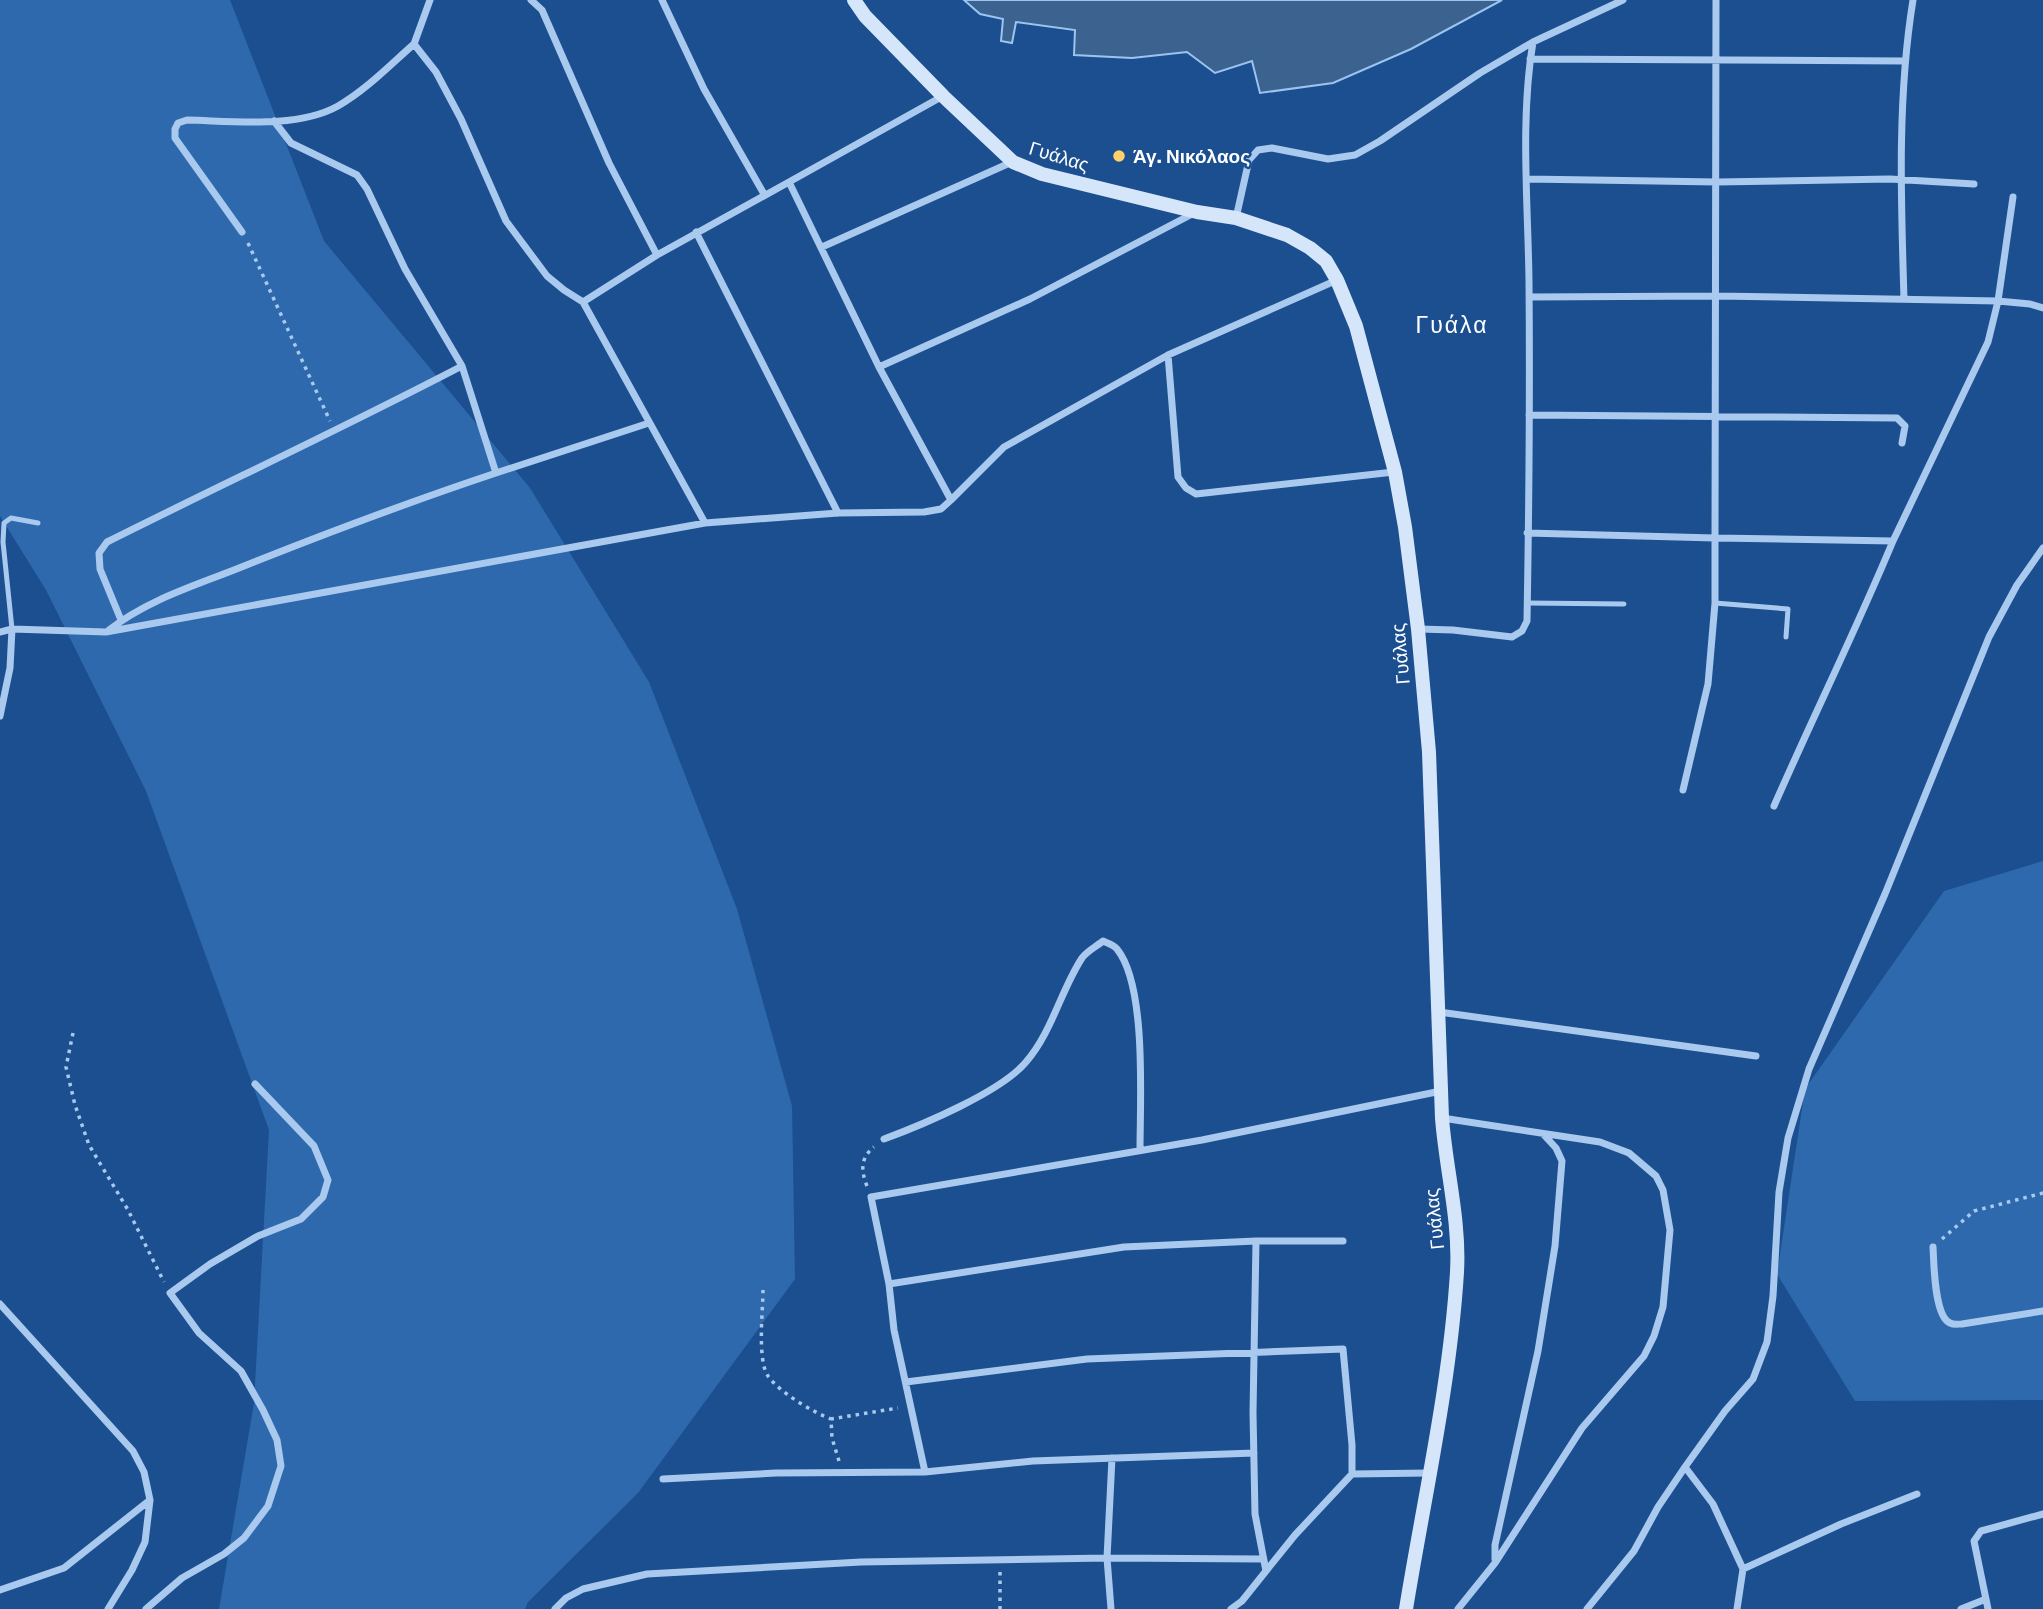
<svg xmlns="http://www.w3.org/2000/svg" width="2043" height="1609" viewBox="0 0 2043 1609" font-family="Rubik,sans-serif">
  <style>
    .green { fill: #2e69ad }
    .water { fill: #3c6290; stroke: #9cc4f0; stroke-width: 2 }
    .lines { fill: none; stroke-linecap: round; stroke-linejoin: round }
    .path { stroke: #a9c9ee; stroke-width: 3.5; stroke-dasharray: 3.5 5; stroke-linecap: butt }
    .lane { stroke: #a9c9ee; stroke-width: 5 }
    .street { stroke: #a9c9ee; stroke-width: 7 }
    .secondary { stroke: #d6e6fa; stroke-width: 14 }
    .poi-dot { fill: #ffd166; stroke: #1b4f8f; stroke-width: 2.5 }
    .labels { text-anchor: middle; stroke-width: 5; stroke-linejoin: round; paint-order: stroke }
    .street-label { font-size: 19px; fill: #fff; stroke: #1b4f8f }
    .poi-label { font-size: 19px; font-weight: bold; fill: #fff; stroke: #1b4f8f; text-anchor: start }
    .quarter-label { font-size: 23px; letter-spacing: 2px; fill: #fff; stroke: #1b4f8f }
  </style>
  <rect width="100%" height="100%" fill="#1b4f8f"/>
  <!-- green -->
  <path class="green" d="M0,0H230L324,241L530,488L649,682L737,909L792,1106L795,1279L638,1493L528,1602L525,1609H219L254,1403L269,1130L146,791L46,590L0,516Z
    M2043,861V1400L1855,1401L1777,1274L1805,1089L1944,891Z"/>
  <!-- water -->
  <path class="water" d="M964,0H1502L1411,49L1333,83L1260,93L1252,61L1215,73L1187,52L1132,58L1074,55L1075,30L1016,22L1012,43L1001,41L1003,19L980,14Z"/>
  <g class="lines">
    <!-- path -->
    <path class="path" d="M248,243L330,421
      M73,1033L66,1067L75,1105L89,1145L128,1210L164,1282
      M867,1186C861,1171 860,1158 874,1147
      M1942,1239L1974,1211L2043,1193
      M763,1290C763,1310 757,1360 768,1376C780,1393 813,1412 831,1419
      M839,1461L832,1438L831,1419L898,1408
      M1000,1572V1609"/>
    <!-- lane -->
    <path class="lane" d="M1527,603L1624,604
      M1715,603L1788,609L1786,637
      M12,629L3,542L4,523L11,518L38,523"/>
    <!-- street -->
    <path class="street" d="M430,0L414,44L436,72L461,119L506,221L547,276L564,290L583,302
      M531,0L542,10L609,163L657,255
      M662,0L704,89L764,194
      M1716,0L1715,538L1893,541L1988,342L1998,301L2013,197
      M1530,59L1905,61
      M1528,179L1717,182L1890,179L1974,184
      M1236,218L1249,160L1258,150L1272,148L1328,159L1355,155L1380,141L1480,73L1533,42
      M242,232L175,138V129L178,123L187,120C232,121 297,129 338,106C366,90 390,65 414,44
      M696,232L838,513
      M822,247L1012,162
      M1529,297L1717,296L1998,301L2030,304L2043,308
      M1904,299C1901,200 1897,99 1913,0
      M1168,355L1178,477L1186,488L1196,494L1394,472
      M879,367L1030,299L1196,212
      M1529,415L1897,418L1905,426L1902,443
      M496,473L649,423
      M951,500L1004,447L1168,355L1337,280
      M705,523L583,302L657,255L789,182
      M1527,533L1715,538V603L1708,684L1683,790
      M121,620L100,569L99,553L107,542C225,483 345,427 462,366
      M1419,629L1453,630L1512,637L1522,631L1527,621C1529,507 1530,394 1529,281C1528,202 1520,120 1533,42L1623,0
      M109,630C147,600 194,586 239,568C324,534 409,502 496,473L462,366L405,269L367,189L357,175L291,143L274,121
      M0,632L12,629L106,632L705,523L838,513L924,512L941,509L951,500L879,367L789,182L943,96
      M0,716L10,668L12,629
      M1774,806C1813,717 1856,630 1893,541
      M1439,1012L1756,1056
      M1442,1118L1600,1142L1629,1153L1656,1176L1663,1190L1670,1230L1663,1307L1654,1336L1644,1356L1582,1428L1495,1563L1458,1609
      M884,1139C922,1125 1001,1092 1026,1062C1052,1032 1061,990 1082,958C1087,951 1097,946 1103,941C1108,943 1114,945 1117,949C1147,986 1140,1101 1140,1150
      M1933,1247C1934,1263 1934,1316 1950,1323C1954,1325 1958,1324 1962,1324L2043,1311
      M889,1284L1124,1247L1256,1241H1343
      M0,1304L133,1451L144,1472L150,1500
      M906,1382L1087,1359L1343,1349L1352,1445V1474
      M1685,1467L1713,1504L1743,1569L1737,1609
      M925,1472L894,1330L889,1284L871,1197L1202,1140L1441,1091
      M663,1479L776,1473L925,1472L1033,1461L1254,1453
      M1495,1559V1545L1538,1351L1555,1246L1562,1161L1556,1148L1544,1135
      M1743,1569L1841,1524L1917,1494
      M1266,1571L1295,1535L1352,1474L1429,1473
      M0,1590L64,1568L150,1500L145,1542L132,1570L108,1609
      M146,1609L182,1578L224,1554L244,1538L268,1506L281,1466L277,1440L263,1410L241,1371L199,1333L170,1293L210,1264L258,1236L301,1219L323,1197L328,1180L314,1146L255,1084
      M555,1609L566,1598L583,1589L647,1574L861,1562L1107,1558L1263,1559
      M1111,1609L1107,1558L1112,1458
      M1231,1609L1242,1601L1266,1571L1255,1514L1253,1413L1256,1241
      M1587,1609L1634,1551L1658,1507L1685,1467L1725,1411L1753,1379L1767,1342L1773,1296L1779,1192L1788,1138L1809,1069L1885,894L1989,637L2017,585L2043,548
      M1961,1609L1986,1599
      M1988,1609L1974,1541L1981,1531L2043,1514"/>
    <!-- secondary -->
    <path class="secondary" d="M854,0L865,16L943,96L1013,162L1042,174L1197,212L1236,218L1287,235L1310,248L1326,261L1337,280L1356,326L1395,472L1405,527L1418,629L1429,752L1442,1118C1446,1170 1460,1220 1457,1272C1450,1385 1424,1498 1406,1609"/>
  </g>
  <!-- markers -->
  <circle class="poi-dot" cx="1119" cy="156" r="7"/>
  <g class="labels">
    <!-- street labels -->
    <g class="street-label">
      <text transform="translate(1059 156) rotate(17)" y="7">Γυάλας</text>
      <text transform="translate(1400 654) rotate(-95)" y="7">Γυάλας</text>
      <text transform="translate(1434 1219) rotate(-96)" y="7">Γυάλας</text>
    </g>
    <!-- poi labels -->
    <g class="poi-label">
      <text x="1133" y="163">Άγ. Νικόλαος</text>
    </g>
    <!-- quarter labels -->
    <g class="quarter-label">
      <text x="1452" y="333">Γυάλα</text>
    </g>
  </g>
</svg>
